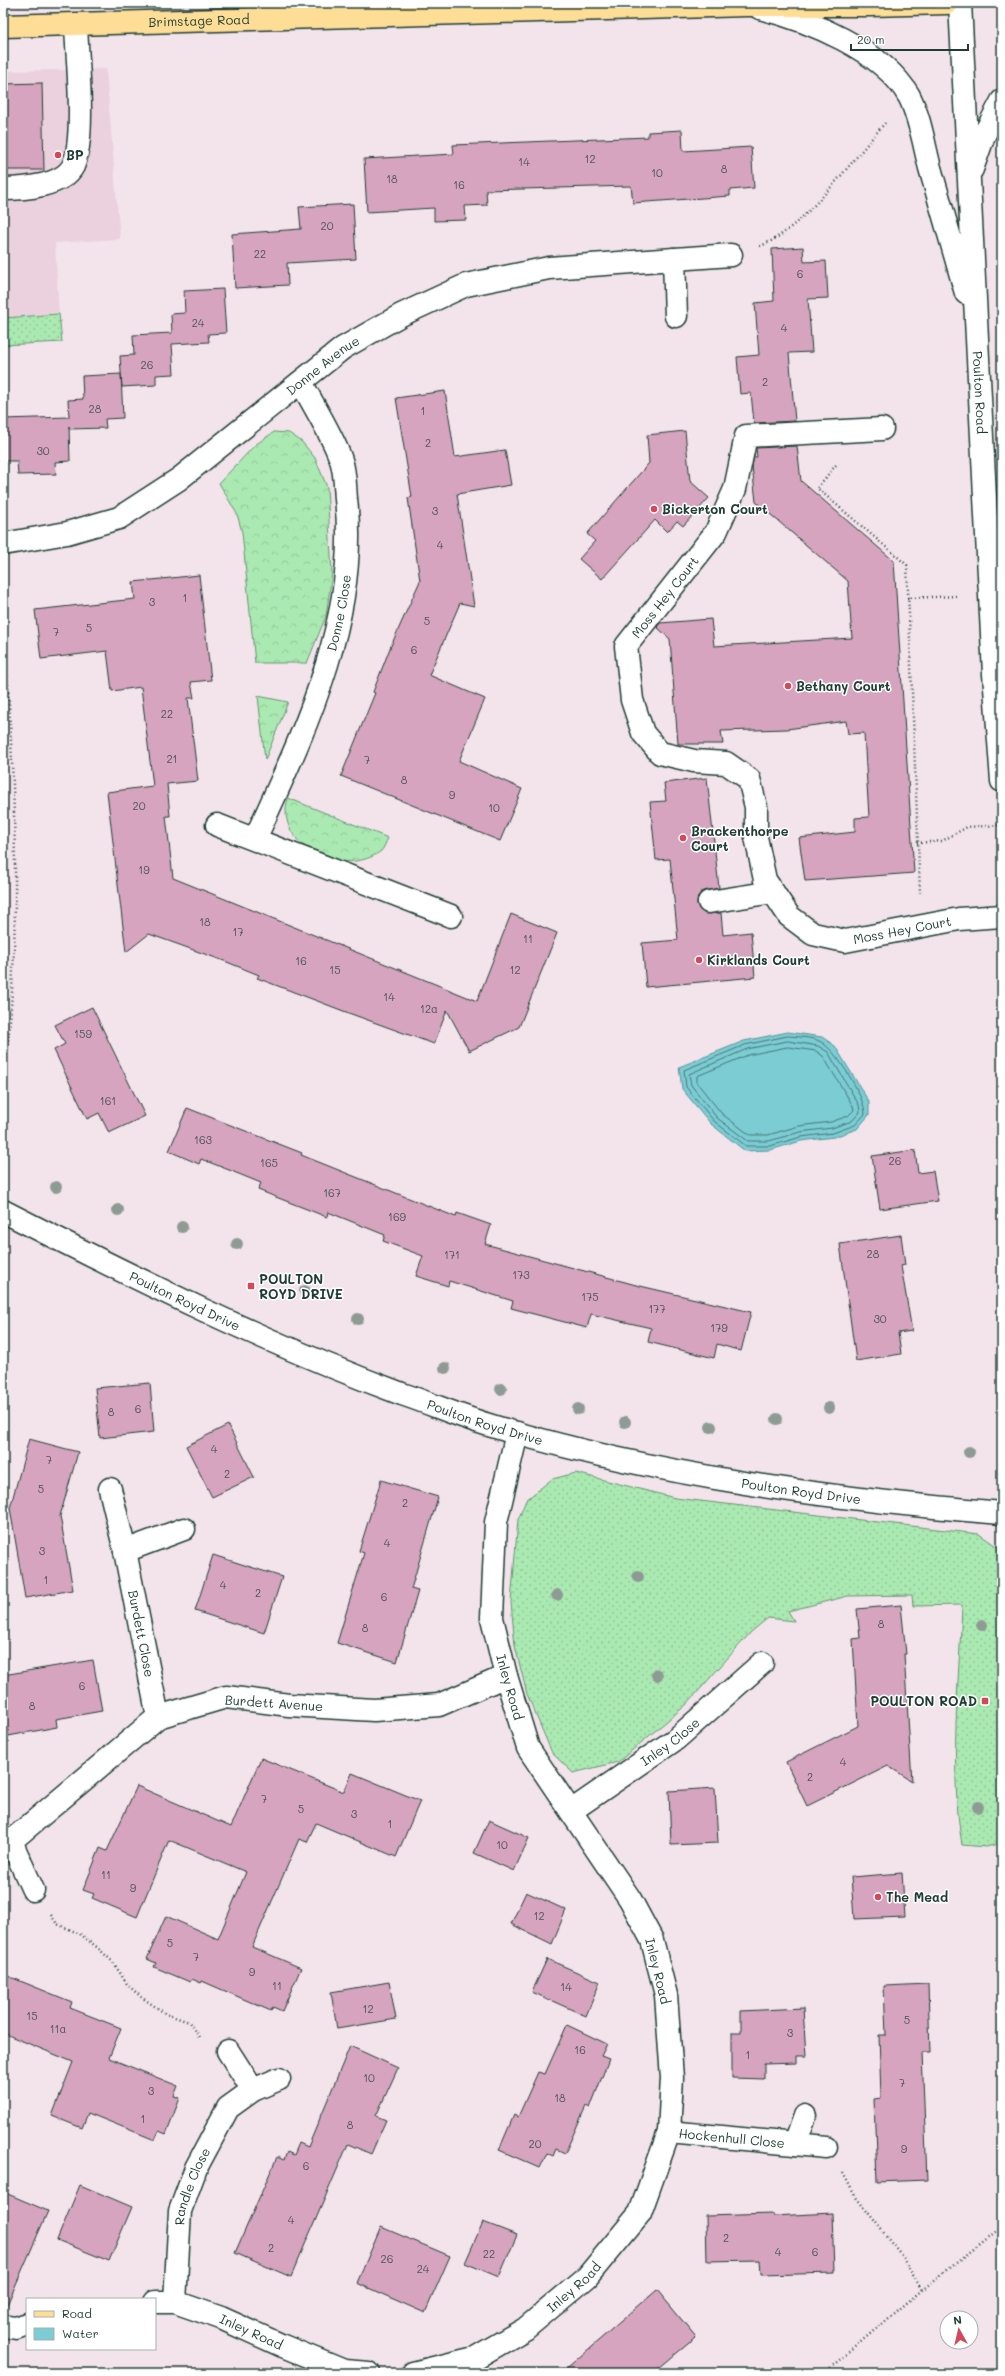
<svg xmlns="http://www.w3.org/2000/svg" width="1005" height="2376" viewBox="0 0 1005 2376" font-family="Mali,sans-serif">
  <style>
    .built { fill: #ebd1de }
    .grass { fill: url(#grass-dots); stroke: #649372 }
    .forest { fill: url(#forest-crowns); stroke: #649372 }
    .water { fill: #7bccd4; stroke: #569394 }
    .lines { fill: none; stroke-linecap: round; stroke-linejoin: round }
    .shore { stroke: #447674; stroke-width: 1 }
    .building { fill: #d7a4bf; stroke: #1f3d34 }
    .minor-casing { stroke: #1f3d34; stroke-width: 25 }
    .major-casing { stroke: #1f3d34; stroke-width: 25 }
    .path { stroke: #1f3d34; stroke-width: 2.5; stroke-dasharray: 1 3; stroke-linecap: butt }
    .minor { stroke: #fff; stroke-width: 22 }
    .major { stroke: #fedd96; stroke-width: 22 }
    .tree { fill: #8e9b95 }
    .poi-dot { fill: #d1495b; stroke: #fff; stroke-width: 1.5 }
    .labels { text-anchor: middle; stroke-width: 3; stroke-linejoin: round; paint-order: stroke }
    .number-label { font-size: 11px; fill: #4d5757 }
    .street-label { font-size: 13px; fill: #1f3d34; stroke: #fff }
    .poi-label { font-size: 13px; font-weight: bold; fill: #1f3d34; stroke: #fff; text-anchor: start }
  </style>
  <defs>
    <pattern id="grass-dots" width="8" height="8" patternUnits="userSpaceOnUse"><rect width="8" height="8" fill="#aae9b1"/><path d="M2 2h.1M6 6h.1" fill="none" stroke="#92c999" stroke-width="1.8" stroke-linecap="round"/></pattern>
    <pattern id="forest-crowns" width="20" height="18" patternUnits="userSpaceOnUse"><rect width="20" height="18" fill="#aae9b1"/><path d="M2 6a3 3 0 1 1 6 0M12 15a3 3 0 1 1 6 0" fill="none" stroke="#92c999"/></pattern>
  </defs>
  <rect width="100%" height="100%" fill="#f3e4ec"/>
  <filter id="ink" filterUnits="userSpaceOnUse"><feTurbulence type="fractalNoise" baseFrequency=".025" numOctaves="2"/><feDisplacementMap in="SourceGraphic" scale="8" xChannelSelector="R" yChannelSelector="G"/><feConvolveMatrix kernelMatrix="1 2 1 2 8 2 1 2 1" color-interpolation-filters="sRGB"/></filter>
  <g filter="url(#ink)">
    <!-- built -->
    <path class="built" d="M106,69L120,239L55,243L59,314L3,318V71Z"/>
    <!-- grass -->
    <path class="grass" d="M59,314L62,342L3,345V318Z
      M576,1473L675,1498L979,1534L1002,1550V1843L986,1847L962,1845C949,1766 959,1685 962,1605L913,1606L912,1595L848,1596L788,1611L794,1621L768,1618L751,1632L686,1705L618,1762L573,1773L552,1753L527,1694L515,1646L511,1602L518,1520L526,1500L552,1479Z"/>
    <!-- forest -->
    <path class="forest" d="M274,432L289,433L302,442L315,458L327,487L332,573L326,616L307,663H255L242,532L237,514L219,483L255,445Z
      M258,696L288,702L265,760Z
      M288,798L388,838C386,842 384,848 381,851C345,879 273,847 288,798Z"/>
    <!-- water -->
    <path class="water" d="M788,1032L822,1037L835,1046L869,1102V1115L857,1129L834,1137L801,1141L770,1150L745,1151L711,1124L682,1089L679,1067L744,1041Z"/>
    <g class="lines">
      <!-- shore -->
      <path class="shore" d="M788,1036C798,1037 813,1037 821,1042C836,1050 865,1097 865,1114L855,1125L833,1133L801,1137L770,1146H746L714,1121L686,1087L684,1070L745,1045Z
        M788,1041L818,1046L828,1052L859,1105L860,1112L852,1121L832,1128L800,1132L769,1141H748L717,1118L691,1085L689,1074L747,1049Z
        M788,1047L816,1051L823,1056L853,1106L854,1110L848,1116L831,1122L799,1126L768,1135H750L722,1114L697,1083V1076L748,1055Z"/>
    </g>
    <!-- building -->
    <path class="building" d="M42,83L44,170H3V84Z
      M682,130L683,151L751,147L754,188L730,190V196L633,203L631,186L486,190L487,205L465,206L466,220L434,221V208L367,212L364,159L454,154L453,145L648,137V132Z
      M353,204L356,259L287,263L288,285L235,288L232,234L301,229L299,207Z
      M803,247L804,262L826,261L828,298L808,299L812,352L789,353L795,421L754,423L751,393L740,394L737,357L759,355L755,303L774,301L772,249Z
      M223,289L226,333L208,334L209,342L172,344L174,374L156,375V385L122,387L120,356L134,355L133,335L172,333L171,314L185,313L184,291Z
      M121,374L123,418L105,419L106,428L69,429V426L70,461L55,462L56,474L18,475L17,461H3V419L69,417L68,400L83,399L82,376Z
      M445,391L455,457L505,450L511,485L457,494L474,606L460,603L429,675L485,699L459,761L522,789L500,841L341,776L375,693L373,692L390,648L420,581L408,498L412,497L396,398Z
      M685,431L690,481L709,498L683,526L677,521L667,532L655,520L602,579L579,559L595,541L587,534L649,463L647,435Z
      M797,446L801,481L894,561L914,873L805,881L799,838L855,832V818L869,817L864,733L848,734L846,721L787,729L721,731L723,744H678L670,639L657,627L660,623L711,619L714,646L852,638L848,581L756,502L752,466L754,457H757L756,448Z
      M199,575L211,680L191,682L194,698H188L198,781L167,784L170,816H166L173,878L477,1001L511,914L557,933L519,1027L469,1051L447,1010L434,1044L354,1015L257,978L259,975L227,962L149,934L126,952L107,792L153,786L141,687L112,691L107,651L41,659L35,610L135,599L133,582Z
      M707,778L719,888L701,892L698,897L697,904L700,910L705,914L721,913L723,935L751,932L755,977L646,987L642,943L678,940L670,859L656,860L650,802L666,801L664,783Z
      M92,1007L145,1116L109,1133L99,1113L87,1119L54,1050L65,1044L55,1025Z
      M187,1108L302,1153L301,1155L456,1217L457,1213L491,1225L485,1244L636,1285L751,1312L741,1351L717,1344L714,1358L648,1342L651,1328L591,1314L587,1328L511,1308L513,1301L449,1281L448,1286L416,1276L423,1256L383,1241L385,1235L328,1212L327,1217L258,1190L261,1183L229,1170L201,1159L199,1164L169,1151Z
      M915,1150L918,1173L933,1171L938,1201L880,1209L872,1156Z
      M901,1235L905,1265L901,1266L912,1331L898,1333L901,1354L856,1361L840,1244Z
      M150,1383L154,1432L100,1438L95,1388Z
      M228,1425L254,1477L212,1497L186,1446Z
      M29,1439L78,1452L60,1516L73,1590L25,1598L10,1508Z
      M381,1480L438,1497L411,1589L418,1591L397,1662L337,1643L364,1553L359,1551Z
      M213,1555L282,1577L264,1633L195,1611Z
      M901,1605L906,1654H904L912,1781L888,1766L807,1806L786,1762L858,1726L853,1639L860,1638L857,1609Z
      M93,1660L102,1711L56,1719L57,1727L3,1737V1675Z
      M261,1758L344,1792L352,1773L420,1801L396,1857L316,1823L307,1842L299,1839L252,1947L301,1968L282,2011L273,2007L271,2011L202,1981L201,1983L192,1979L190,1982L154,1967L156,1963L147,1959L166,1916L218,1939L246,1872L169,1840L137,1917L92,1898L94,1894L83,1890L100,1848L107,1851L137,1786L231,1827Z
      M715,1788L718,1843L671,1845L669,1791Z
      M489,1820L529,1838L514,1871L474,1853Z
      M902,1873L905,1917L854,1919L851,1877Z
      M526,1892L566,1910L552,1944L511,1924Z
      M547,1959L600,1982L586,2016L532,1992Z
      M3,1974L72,2002L70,2008L121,2028L109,2058L178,2086L174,2096L180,2098L166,2134L159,2131L155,2140L88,2113L82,2128L52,2116L73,2062L3,2033Z
      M389,1982L396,2019L337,2029L331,1992Z
      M928,1984L930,2053H922L927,2180L877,2182L874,2099L881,2098L879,2035H886L884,1986Z
      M803,2008L806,2056H796V2063L764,2064V2079L732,2078V2032H741V2011Z
      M567,2025L607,2044L601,2056L609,2059L590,2108L586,2106L565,2153L556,2149L553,2156L547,2153L540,2168L499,2150L514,2115L518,2117L538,2072L545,2074Z
      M350,2046L398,2068L376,2116L386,2120L371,2154L348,2144L291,2277L235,2253L277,2157L284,2160L287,2152L294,2155L299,2143L308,2147Z
      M80,2185L132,2207L109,2261L57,2240Z
      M3,2192L48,2211L3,2314Z
      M832,2213L834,2273L761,2275L760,2260L707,2261L706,2216L773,2214V2216Z
      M483,2222L517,2235L499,2277L465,2263Z
      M381,2227L450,2256L425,2313L357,2283Z
      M657,2290L696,2337L653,2373H561Z"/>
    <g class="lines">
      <!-- minor casing -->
      <g class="minor-casing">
        <g id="minor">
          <path id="s1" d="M960,3L994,674L1002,781"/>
          <path d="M760,8C808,20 883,50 909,96C920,117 924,145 930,168C942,210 954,251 966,293"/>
          <path d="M972,169L984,135L1002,101"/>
          <path d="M3,189C23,189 63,186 73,166C86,138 77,58 76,25"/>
          <path d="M674,259L676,316"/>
          <path id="s2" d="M882,429L746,436L735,489L716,532L626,646L632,700L643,733L660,753L694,761L726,763L749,779L756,807V837L765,880L789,916L813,934L845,941L959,919L1002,916"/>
          <path id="s3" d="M3,544L67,533L119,518L179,479L343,348L401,315L466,285L549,268L731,255"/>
          <path d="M217,825L451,916"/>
          <path id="s4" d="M255,839C303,734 360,618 346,499C345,487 345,471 341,460C333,436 313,405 301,382"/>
          <path d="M709,902L773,892"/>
          <path id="s5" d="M3,1211C134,1278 265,1343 402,1394C432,1404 461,1417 492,1426C657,1476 830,1499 1002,1513"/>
          <path id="s6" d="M110,1489L125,1551L158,1717"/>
          <path d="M125,1551L184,1529"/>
          <path id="s7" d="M571,1811L676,1739L762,1663"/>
          <path d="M3,1838L11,1841L33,1890"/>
          <path d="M11,1841L158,1717L226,1697L289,1705L374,1710L439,1705L506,1676"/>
          <path d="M228,2051L253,2090"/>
          <path id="s8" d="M669,2132L826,2147"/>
          <path d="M795,2144L805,2116"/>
          <path id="s9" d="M155,2302H175L221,2318L283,2346L344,2371L369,2373"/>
          <path id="s10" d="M175,2302L180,2211L196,2168L228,2108L253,2090L279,2079"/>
          <path d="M3,2326L16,2328L27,2324"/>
          <path id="s11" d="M413,2373L475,2358L525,2329L587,2277L640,2213L669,2132L672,2078L666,1995L652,1940L630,1899L528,1748L506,1676L492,1618L496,1522L517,1433"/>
        </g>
      </g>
      <!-- major casing -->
      <g class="major-casing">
        <g id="major">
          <path id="s12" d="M3,26L747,5H870L947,3"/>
        </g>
      </g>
      <!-- path -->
      <path class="path" d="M760,246C801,232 855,157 885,123
        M836,465L817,488L907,565L920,893
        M907,598L959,596
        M3,604C10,718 18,834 14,949C12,990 11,1032 3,1073
        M917,843L942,841L967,827L1002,825
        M51,1915L57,1924L80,1934L98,1948L113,1962L127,1984L141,1997L166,2014L189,2022L200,2039
        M843,2173L855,2196L899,2252L922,2290
        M824,2373L922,2290L1002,2227"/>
      <!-- minor -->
      <use href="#minor" class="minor"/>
      <!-- major -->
      <use href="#major" class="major"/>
    </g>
    <!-- trees -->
    <g class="tree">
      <circle cx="56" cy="1187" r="6"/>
      <circle cx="118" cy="1210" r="6"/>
      <circle cx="182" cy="1227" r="6"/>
      <circle cx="237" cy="1244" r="6"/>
      <circle cx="305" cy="1291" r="6"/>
      <circle cx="358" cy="1319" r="6"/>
      <circle cx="445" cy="1368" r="6"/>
      <circle cx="501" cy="1389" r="6"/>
      <circle cx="829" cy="1408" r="6"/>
      <circle cx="578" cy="1409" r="6"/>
      <circle cx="777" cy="1419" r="6"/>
      <circle cx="625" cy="1422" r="6"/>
      <circle cx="711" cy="1427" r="6"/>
      <circle cx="969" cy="1452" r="6"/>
      <circle cx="638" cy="1577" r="6"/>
      <circle cx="557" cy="1595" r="6"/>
      <circle cx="982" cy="1625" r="6"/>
      <circle cx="657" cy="1675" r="6"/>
      <circle cx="978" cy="1807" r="6"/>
    </g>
  </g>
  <!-- markers -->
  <g class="poi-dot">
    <circle cx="58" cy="155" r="4"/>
    <circle cx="654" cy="509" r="4"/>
    <circle cx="788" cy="686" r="4"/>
    <circle cx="683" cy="838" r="4"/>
    <circle cx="699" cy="960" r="4"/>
    <rect x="247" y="1282" width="8" height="8" rx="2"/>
    <rect x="981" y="1697" width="8" height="8" rx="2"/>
    <circle cx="878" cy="1897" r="4"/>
  </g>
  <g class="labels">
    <!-- number labels -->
    <g class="number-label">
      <text x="590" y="163">12</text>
      <text x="524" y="166">14</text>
      <text x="724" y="173">8</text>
      <text x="657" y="177">10</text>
      <text x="392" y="183">18</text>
      <text x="459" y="189">16</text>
      <text x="327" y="230">20</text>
      <text x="260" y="258">22</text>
      <text x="800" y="278">6</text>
      <text x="198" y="327">24</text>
      <text x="784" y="332">4</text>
      <text x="147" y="369">26</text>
      <text x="765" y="386">2</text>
      <text x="95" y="413">28</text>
      <text x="423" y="415">1</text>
      <text x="428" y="447">2</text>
      <text x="43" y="455">30</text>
      <text x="435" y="515">3</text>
      <text x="440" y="549">4</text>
      <text x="185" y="602">1</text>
      <text x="152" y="606">3</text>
      <text x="427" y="625">5</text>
      <text x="89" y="632">5</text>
      <text x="56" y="636">7</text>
      <text x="414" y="654">6</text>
      <text x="167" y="718">22</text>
      <text x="172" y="763">21</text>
      <text x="367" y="764">7</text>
      <text x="404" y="784">8</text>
      <text x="452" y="799">9</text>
      <text x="139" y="810">20</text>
      <text x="494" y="812">10</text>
      <text x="144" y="874">19</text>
      <text x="205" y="926">18</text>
      <text x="238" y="936">17</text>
      <text x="528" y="943">11</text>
      <text x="301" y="965">16</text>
      <text x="335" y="974">15</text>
      <text x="515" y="974">12</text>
      <text x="389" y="1001">14</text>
      <text x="429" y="1013">12a</text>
      <text x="83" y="1038">159</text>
      <text x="108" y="1105">161</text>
      <text x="203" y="1144">163</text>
      <text x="895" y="1165">26</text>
      <text x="269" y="1167">165</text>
      <text x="332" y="1197">167</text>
      <text x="397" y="1221">169</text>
      <text x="873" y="1258">28</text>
      <text x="452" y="1259">171</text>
      <text x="521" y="1279">173</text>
      <text x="590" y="1301">175</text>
      <text x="657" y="1313">177</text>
      <text x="880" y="1323">30</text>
      <text x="719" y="1332">179</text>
      <text x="138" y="1413">6</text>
      <text x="111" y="1416">8</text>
      <text x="214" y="1453">4</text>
      <text x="49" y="1464">7</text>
      <text x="227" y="1478">2</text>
      <text x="41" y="1493">5</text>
      <text x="405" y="1507">2</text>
      <text x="387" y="1547">4</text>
      <text x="42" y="1555">3</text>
      <text x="46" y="1584">1</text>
      <text x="223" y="1589">4</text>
      <text x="258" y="1597">2</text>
      <text x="384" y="1601">6</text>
      <text x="881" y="1628">8</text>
      <text x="365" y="1632">8</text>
      <text x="82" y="1690">6</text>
      <text x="32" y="1710">8</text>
      <text x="843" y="1766">4</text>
      <text x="810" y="1781">2</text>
      <text x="264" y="1803">7</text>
      <text x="301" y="1813">5</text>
      <text x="354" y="1818">3</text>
      <text x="390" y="1828">1</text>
      <text x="502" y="1849">10</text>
      <text x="106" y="1879">11</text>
      <text x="133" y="1892">9</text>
      <text x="539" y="1920">12</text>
      <text x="170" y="1947">5</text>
      <text x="196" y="1961">7</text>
      <text x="252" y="1976">9</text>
      <text x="277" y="1990">11</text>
      <text x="566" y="1991">14</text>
      <text x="368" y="2013">12</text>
      <text x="32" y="2020">15</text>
      <text x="907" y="2024">5</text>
      <text x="58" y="2033">11a</text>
      <text x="790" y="2037">3</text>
      <text x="580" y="2054">16</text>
      <text x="748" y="2059">1</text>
      <text x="369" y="2082">10</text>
      <text x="902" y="2087">7</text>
      <text x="151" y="2095">3</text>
      <text x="560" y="2102">18</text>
      <text x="143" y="2123">1</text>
      <text x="350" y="2129">8</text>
      <text x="535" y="2148">20</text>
      <text x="904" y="2153">9</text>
      <text x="306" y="2170">6</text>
      <text x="291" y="2224">4</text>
      <text x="726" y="2242">2</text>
      <text x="271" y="2252">2</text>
      <text x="778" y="2256">4</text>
      <text x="815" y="2256">6</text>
      <text x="489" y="2258">22</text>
      <text x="387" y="2263">26</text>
      <text x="423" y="2273">24</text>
    </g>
    <!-- street labels -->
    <g class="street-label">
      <text dy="5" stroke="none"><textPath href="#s12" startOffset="196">Brimstage Road</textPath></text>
      <text dy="5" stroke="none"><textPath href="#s3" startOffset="374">Donne Avenue</textPath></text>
      <text dy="5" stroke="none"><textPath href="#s1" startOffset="390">Poulton Road</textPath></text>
      <text transform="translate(665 597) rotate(-52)" y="5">Moss Hey Court</text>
      <text dy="5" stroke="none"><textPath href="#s4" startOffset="242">Donne Close</textPath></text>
      <text dy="5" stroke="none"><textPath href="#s2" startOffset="860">Moss Hey Court</textPath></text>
      <text dy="5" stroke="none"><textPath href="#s5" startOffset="203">Poulton Royd Drive</textPath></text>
      <text dy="5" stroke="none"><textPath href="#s5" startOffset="527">Poulton Royd Drive</textPath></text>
      <text dy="5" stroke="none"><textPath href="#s5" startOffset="851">Poulton Royd Drive</textPath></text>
      <text dy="5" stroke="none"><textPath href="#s6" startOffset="148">Burdett Close</textPath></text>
      <text transform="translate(510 1687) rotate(74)" y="5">Inley Road</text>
      <text transform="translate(274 1703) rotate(4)" y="5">Burdett Avenue</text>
      <text dy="5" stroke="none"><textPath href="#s7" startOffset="121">Inley Close</textPath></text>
      <text transform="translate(658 1971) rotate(76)" y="5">Inley Road</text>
      <text dy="5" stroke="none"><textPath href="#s8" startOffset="63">Hockenhull Close</textPath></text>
      <text dy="5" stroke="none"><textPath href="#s10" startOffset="118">Randle Close</textPath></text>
      <text dy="5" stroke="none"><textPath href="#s11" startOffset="186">Inley Road</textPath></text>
      <text dy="5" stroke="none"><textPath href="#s9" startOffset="102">Inley Road</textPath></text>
    </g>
    <!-- poi labels -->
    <g class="poi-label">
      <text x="66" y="160">BP</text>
      <text x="662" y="514">Bickerton Court</text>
      <text x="796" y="691">Bethany Court</text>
      <text x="691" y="836">Brackenthorpe<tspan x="691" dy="15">Court</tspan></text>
      <text x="707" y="965">Kirklands Court</text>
      <text x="259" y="1284">POULTON<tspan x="259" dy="15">ROYD DRIVE</tspan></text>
      <text x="977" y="1706" text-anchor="end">POULTON ROAD</text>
      <text x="886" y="1902">The Mead</text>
    </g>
  </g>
  <!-- margin -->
  <rect width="1005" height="2376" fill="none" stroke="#fff" stroke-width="16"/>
  <rect x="8" y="8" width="989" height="2360" fill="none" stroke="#1f3d34" stroke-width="1.5" filter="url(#ink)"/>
  <!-- legend -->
  <rect x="26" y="2298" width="130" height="52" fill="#ffffff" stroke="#a5b1ae"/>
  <rect x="34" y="2311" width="20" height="6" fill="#fedd96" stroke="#a5b1ae"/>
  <text x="62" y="2318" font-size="12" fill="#1f3d34">Road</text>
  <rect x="34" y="2328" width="20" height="12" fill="#7bccd4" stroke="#a5b1ae"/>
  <text x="62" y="2338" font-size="12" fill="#1f3d34">Water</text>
  <!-- north arrow -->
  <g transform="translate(959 2330) rotate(352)"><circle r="19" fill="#ffffff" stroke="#a5b1ae"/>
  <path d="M0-3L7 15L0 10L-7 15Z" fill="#d1495b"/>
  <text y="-6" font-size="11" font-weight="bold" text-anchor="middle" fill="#1f3d34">N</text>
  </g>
  <!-- scale -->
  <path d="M851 44v6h117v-6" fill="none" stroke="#1f3d34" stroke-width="2"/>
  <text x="857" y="44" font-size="12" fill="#1f3d34" stroke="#ffffff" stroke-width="3" paint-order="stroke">20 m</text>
</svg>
